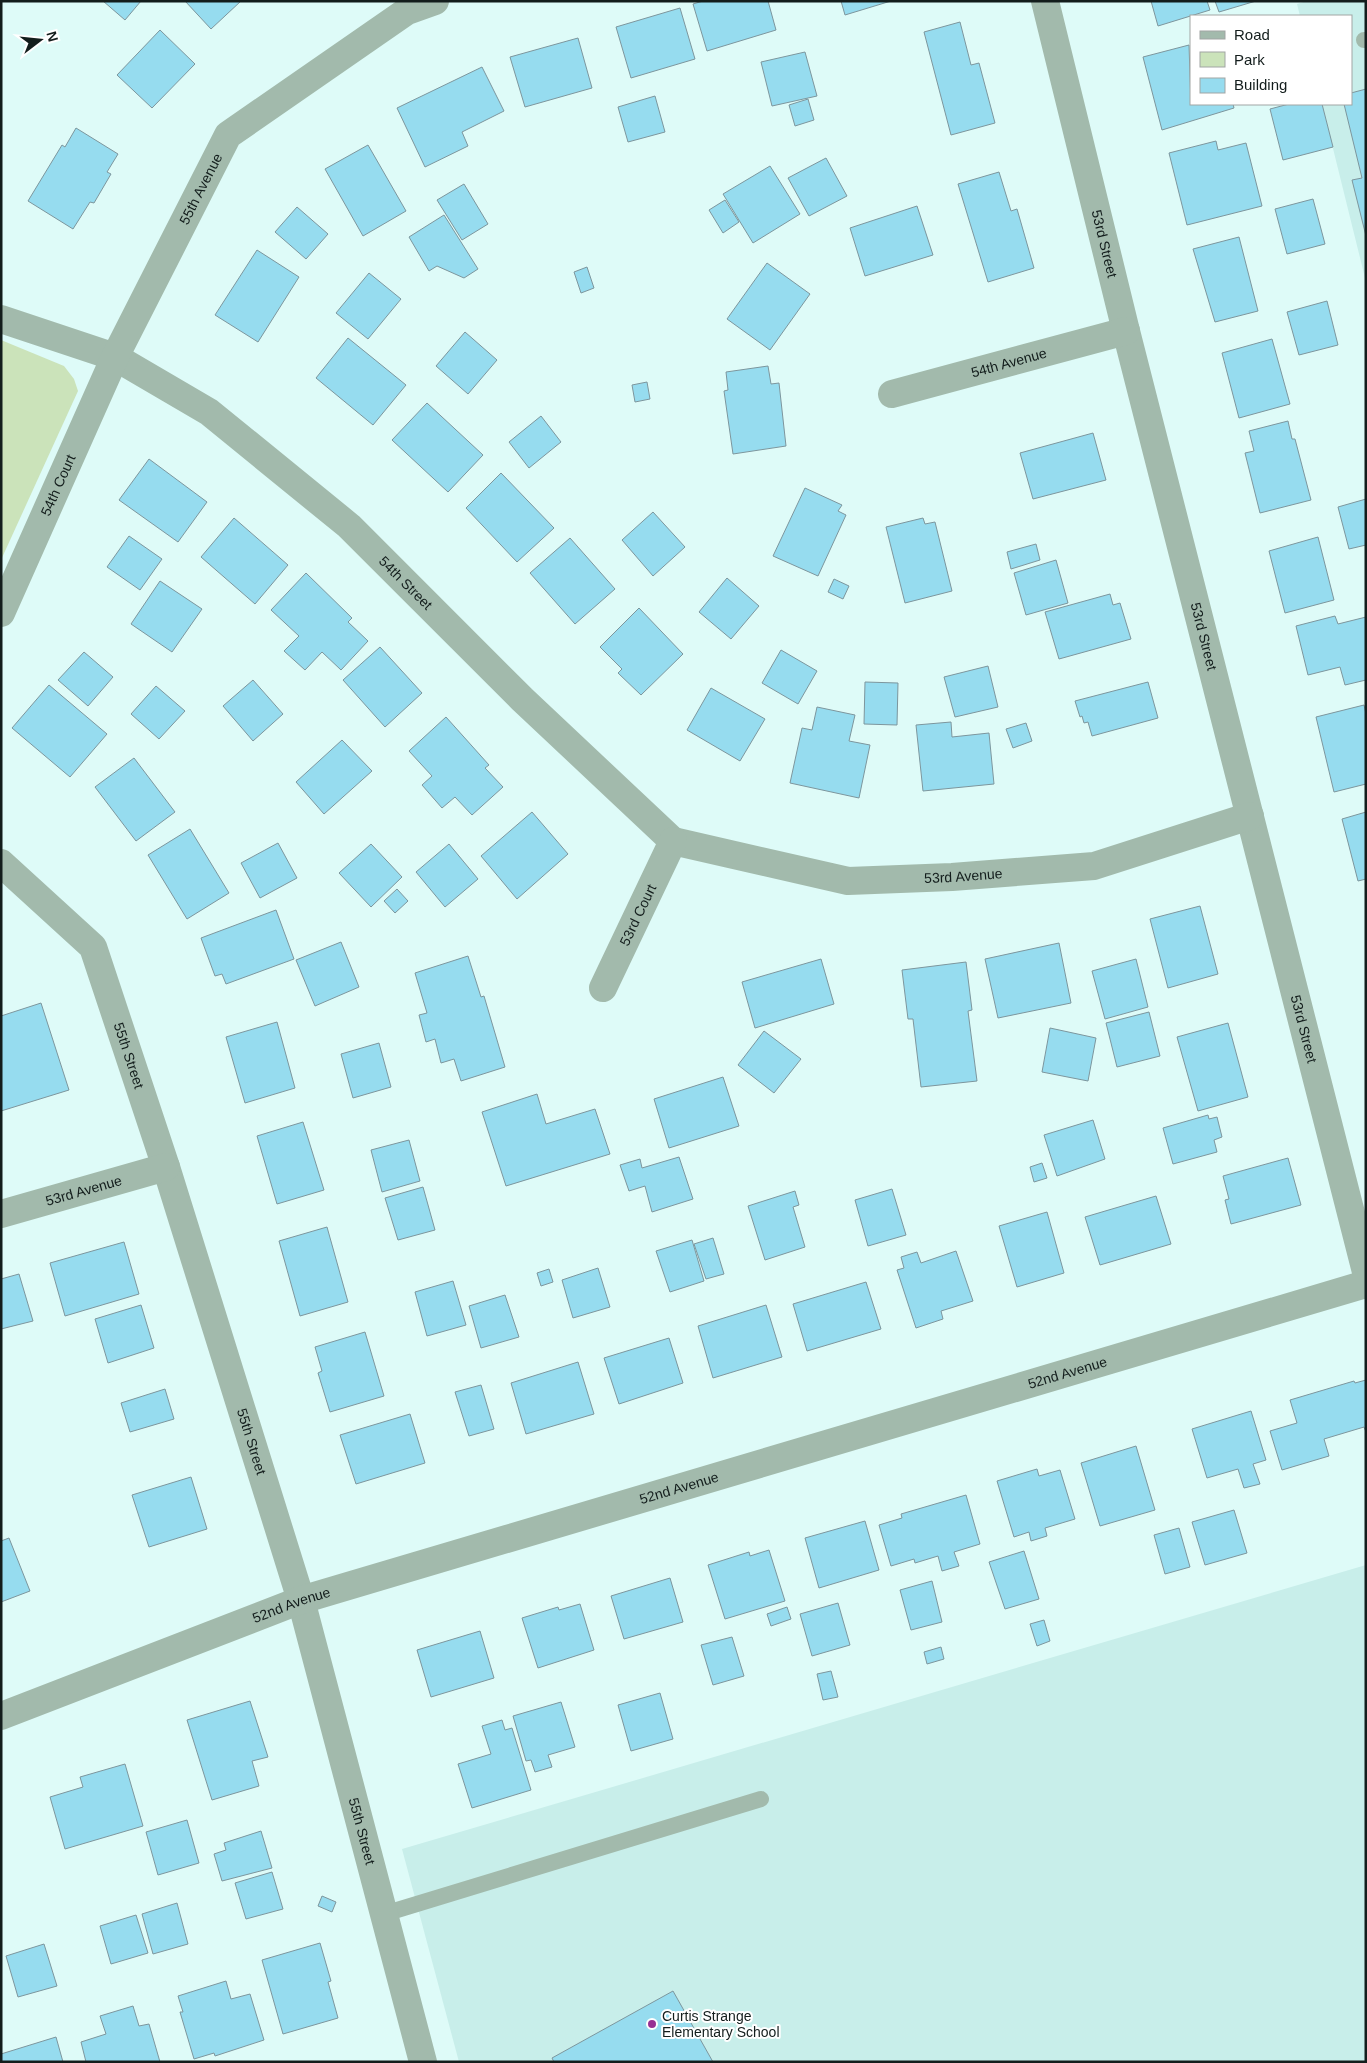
<svg xmlns="http://www.w3.org/2000/svg" width="1367" height="2063" viewBox="0 0 1367 2063" font-family="Helvetica,sans-serif">
  <style>
    .built { fill: #c8eeea }
    .green { fill: #cbe3ba }
    .building { fill: #96dcef; stroke: #7d969d }
    .lines { fill: none; stroke-linecap: round; stroke-linejoin: round }
    .service { stroke: #a2baac; stroke-width: 16 }
    .minor { stroke: #a2baac; stroke-width: 28 }
    .poi-dot { fill: #983093; stroke: #fff; stroke-width: 2 }
    .labels { text-anchor: middle; stroke-width: 4; stroke-linejoin: round; paint-order: stroke }
    .street-label { font-size: 14px; fill: #131d1c; stroke: #fff }
    .poi-label { font-size: 14px; fill: #131d1c; stroke: #fff; text-anchor: start }
  </style>
  <rect width="100%" height="100%" fill="#defbf8"/>
  <!-- built -->
  <path class="built" d="M1307,1H1366V282L1322,104H1351V16H1300L1297,4Z
    M1366,1565V2062H459L402,1849Z"/>
  <!-- green -->
  <path class="green" d="M1,340L64,366L74,379L78,391L1,560Z"/>
  <!-- building -->
  <path class="building" d="M103,1H141L125,20Z
    M185,1H241L211,29Z
    M703,1H768L776,30L707,51L693,4Z
    M841,1H891L845,15Z
    M1151,1H1207L1210,10L1158,26Z
    M1215,1H1256L1219,12Z
    M680,8L695,59L631,78L616,27Z
    M960,22L971,65L979,63L995,123L951,135L924,32Z
    M160,30L195,64L152,108L117,75Z
    M578,38L592,88L525,107L510,57Z
    M1189,45L1191,104H1233L1234,108L1162,130L1143,57Z
    M805,52L817,96L772,106L761,62Z
    M482,67L504,111L462,132L468,146L425,167L397,108Z
    M1366,89V236L1352,180L1362,178L1344,104H1351V93Z
    M655,96L665,132L628,142L618,107Z
    M808,99L814,120L795,126L789,105Z
    M1289,104H1322L1333,147L1283,160L1270,109Z
    M76,128L118,154L107,172L111,174L94,203L90,202L73,229L28,201L62,145L65,147Z
    M1216,141L1218,150L1246,143L1262,206L1187,225L1169,153Z
    M368,145L406,211L363,236L325,169Z
    M826,158L847,196L809,216L788,178Z
    M770,166L800,214L753,243L723,194Z
    M999,172L1011,211L1017,209L1034,268L988,282L958,184Z
    M464,184L488,224L462,240L437,200Z
    M1313,199L1325,244L1287,254L1275,209Z
    M725,200L739,222L723,233L709,210Z
    M917,206L933,255L865,276L850,228Z
    M297,207L328,234L306,259L275,232Z
    M444,215L478,269L464,278L437,266L429,271L409,237Z
    M1239,237L1258,311L1215,322L1193,249Z
    M257,250L299,277L258,342L215,315Z
    M767,263L810,294L770,350L727,319Z
    M587,267L594,288L581,293L574,272Z
    M369,273L401,299L368,339L336,313Z
    M1327,301L1338,345L1299,355L1287,312Z
    M465,332L497,360L468,394L436,366Z
    M348,338L406,385L373,425L316,378Z
    M1272,339L1290,404L1239,418L1222,353Z
    M768,366L771,384L779,383L786,446L733,454L724,391L728,390L726,372Z
    M647,382L650,399L635,402L632,385Z
    M427,403L483,455L448,492L392,440Z
    M541,416L561,442L529,468L509,442Z
    M1288,421L1292,439H1295L1311,500L1260,513L1245,453L1254,451L1249,431Z
    M1093,433L1106,480L1033,499L1020,453Z
    M149,459L207,502L178,542L119,500Z
    M501,473L554,528L517,562L466,508Z
    M805,488L842,505L838,511L846,515L818,576L773,556Z
    M1366,499V545L1349,549L1338,507Z
    M653,512L685,547L653,576L622,540Z
    M234,518L288,565L255,604L201,557Z
    M923,518L925,524L935,522L952,591L905,603L886,527Z
    M129,536L162,559L140,590L107,567Z
    M1318,537L1334,600L1285,613L1269,551Z
    M570,538L615,589L575,624L530,573Z
    M1036,544L1040,560L1011,569L1007,552Z
    M1056,560L1068,603L1026,615L1014,573Z
    M306,573L352,618L348,622L368,641L341,670L322,652L305,670L284,651L299,636L271,610Z
    M727,578L759,606L731,639L699,612Z
    M834,579L849,586L843,599L828,592Z
    M160,581L202,609L172,652L131,624Z
    M1110,594L1113,605L1120,603L1131,639L1059,659L1045,612Z
    M639,608L683,654L641,695L618,673L622,669L600,647Z
    M1335,616L1338,624L1366,617V680L1345,685L1340,667L1308,675L1296,626Z
    M380,647L422,693L385,727L343,680Z
    M781,650L817,671L798,704L762,683Z
    M84,652L113,677L88,706L58,680Z
    M988,666L998,707L955,717L944,677Z
    M253,680L283,714L253,741L223,706Z
    M865,682L898,683L897,725L864,724Z
    M1148,682L1158,718L1092,736L1088,722L1084,723L1082,716L1080,717L1075,701Z
    M49,685L107,734L70,777L12,728Z
    M156,686L185,711L159,739L131,714Z
    M711,688L765,719L740,761L687,730Z
    M1364,705L1366,714V784L1334,792L1316,717Z
    M817,707L855,715L849,741L870,745L859,798L790,783L802,728L812,730Z
    M446,717L489,765L485,768L503,787L472,815L455,797L442,808L422,785L432,776L409,751Z
    M951,722L952,737L989,733L994,784L923,791L916,725Z
    M1026,723L1032,741L1013,748L1006,729Z
    M342,740L372,771L324,814L296,782Z
    M134,758L175,812L136,841L95,787Z
    M532,812L568,854L517,899L481,856Z
    M1366,812V879L1358,881L1342,819Z
    M190,829L229,893L187,919L148,855Z
    M278,843L297,878L260,898L241,863Z
    M371,844L402,877L371,907L339,873Z
    M449,844L478,879L445,907L416,872Z
    M397,889L408,901L395,913L384,901Z
    M1200,906L1218,974L1168,988L1150,919Z
    M276,910L294,959L226,984L222,974L215,976L201,938Z
    M341,942L359,987L315,1006L296,960Z
    M1059,943L1071,1003L998,1018L985,959Z
    M468,956L481,997L484,996L505,1067L461,1081L454,1059L441,1063L435,1039L426,1042L419,1015L427,1013L415,973Z
    M821,959L834,1004L755,1028L742,982Z
    M1136,959L1148,1007L1105,1019L1092,971Z
    M966,962L972,1010L968,1011L977,1081L921,1087L913,1019H908L902,970Z
    M41,1003L69,1090L1,1111V1016Z
    M1149,1012L1160,1056L1117,1067L1106,1023Z
    M277,1022L295,1088L245,1103L226,1037Z
    M1228,1023L1248,1097L1198,1111L1177,1037Z
    M1050,1028L1096,1038L1088,1081L1042,1072Z
    M764,1031L801,1059L774,1093L738,1065Z
    M379,1043L391,1087L353,1098L341,1054Z
    M723,1077L739,1126L669,1148L654,1099Z
    M537,1094L546,1124L595,1109L610,1154L506,1186L482,1112Z
    M1208,1115L1209,1119L1217,1117L1222,1137L1214,1140L1217,1152L1173,1164L1163,1128Z
    M1093,1120L1105,1159L1057,1176L1044,1135Z
    M303,1122L324,1190L277,1204L257,1136Z
    M409,1140L420,1181L382,1192L371,1150Z
    M679,1157L693,1199L652,1212L645,1186L629,1191L620,1165L640,1159L642,1168Z
    M1288,1158L1301,1205L1231,1224L1225,1200L1229,1199L1223,1176Z
    M1042,1163L1047,1178L1034,1182L1030,1167Z
    M423,1187L435,1230L398,1240L385,1198Z
    M892,1189L906,1235L868,1246L855,1200Z
    M795,1191L799,1205L793,1207L805,1247L765,1260L748,1206Z
    M1156,1196L1171,1244L1100,1265L1085,1217Z
    M1047,1212L1064,1273L1017,1287L999,1226Z
    M327,1227L348,1302L300,1316L279,1241Z
    M713,1238L724,1274L706,1279L694,1244Z
    M692,1240L704,1281L670,1292L656,1251Z
    M124,1242L139,1294L65,1316L50,1263Z
    M956,1251L973,1301L941,1311L943,1319L916,1328L897,1270L904,1268L901,1257L917,1252L921,1263Z
    M598,1268L610,1307L573,1318L562,1280Z
    M549,1269L553,1282L541,1286L537,1273Z
    M19,1274L33,1321L1,1329V1279Z
    M453,1281L466,1325L427,1336L415,1292Z
    M866,1282L881,1329L807,1351L793,1304Z
    M505,1295L519,1337L481,1348L469,1306Z
    M141,1305L154,1348L108,1363L95,1319Z
    M766,1305L782,1357L713,1378L698,1326Z
    M365,1332L384,1396L330,1412L318,1373L322,1371L315,1347Z
    M669,1338L683,1383L619,1404L604,1358Z
    M578,1362L594,1414L526,1434L511,1383Z
    M1366,1380V1432L1364,1427L1324,1439L1329,1456L1282,1470L1270,1431L1297,1423L1290,1400L1354,1381L1355,1383Z
    M481,1385L494,1429L469,1436L455,1392Z
    M165,1389L174,1419L130,1432L121,1403Z
    M1251,1411L1266,1460L1253,1464L1260,1484L1244,1488L1238,1469L1207,1478L1192,1429Z
    M410,1414L425,1463L356,1484L340,1435Z
    M1136,1446L1155,1510L1100,1526L1081,1463Z
    M1037,1469L1039,1476L1060,1470L1075,1519L1045,1528L1047,1536L1031,1541L1029,1532L1014,1537L997,1481Z
    M191,1477L207,1529L149,1547L132,1495Z
    M966,1495L980,1544L954,1552L959,1566L942,1571L938,1556L915,1563L914,1559L891,1566L879,1525L902,1518L901,1514Z
    M1234,1510L1247,1553L1205,1565L1192,1522Z
    M865,1521L879,1570L819,1588L805,1538Z
    M1179,1528L1190,1567L1165,1574L1154,1535Z
    M9,1538L30,1591L1,1602V1541Z
    M769,1550L785,1601L725,1619L708,1565L749,1552L750,1556Z
    M1024,1551L1039,1599L1005,1609L989,1562Z
    M670,1578L683,1622L624,1639L611,1596Z
    M932,1581L942,1622L911,1630L900,1590Z
    M838,1603L850,1645L812,1656L800,1614Z
    M580,1604L594,1650L538,1668L522,1618L558,1607L559,1610Z
    M787,1607L791,1619L771,1626L767,1614Z
    M1044,1620L1050,1641L1037,1646L1030,1624Z
    M480,1631L494,1678L431,1697L417,1650Z
    M732,1637L744,1676L713,1685L701,1645Z
    M941,1647L944,1659L927,1664L924,1652Z
    M831,1671L838,1697L823,1700L817,1674Z
    M660,1693L673,1739L631,1751L618,1705Z
    M250,1701L268,1757L252,1761L259,1786L212,1800L187,1720Z
    M561,1702L575,1747L548,1755L552,1767L535,1772L531,1760L526,1761L513,1716Z
    M502,1720L505,1730L512,1728L531,1790L472,1808L458,1764L491,1754L482,1726Z
    M125,1764L143,1826L65,1849L50,1797L83,1787L80,1777Z
    M187,1820L199,1863L158,1875L146,1832Z
    M261,1831L272,1868L222,1881L214,1854L226,1850L224,1843Z
    M272,1872L283,1909L246,1919L235,1883Z
    M322,1896L336,1902L332,1912L318,1906Z
    M177,1903L188,1944L153,1954L142,1914Z
    M136,1915L148,1953L111,1964L100,1926Z
    M320,1943L331,1981L328,1982L338,2018L283,2034L262,1960Z
    M44,1944L57,1986L18,1997L6,1956Z
    M226,1981L231,1999L250,1994L264,2040L215,2056L214,2053L194,2059L180,2012H183L178,1996Z
    M673,1991L713,2062H554L552,2058Z
    M133,2006L139,2026L149,2024L160,2062H86L81,2042L106,2034L100,2016Z
    M56,2037L63,2062H1V2054Z"/>
  <g class="lines">
    <!-- service -->
    <path class="service" d="M1364,40H1366
      M384,1914L761,1799"/>
    <!-- minor -->
    <g class="minor">
      <path id="s1" d="M1045,1L1126,331L1366,1272"/>
      <path id="s2" d="M1,319L115,357L209,412L349,526L522,699L673,841"/>
      <path id="s3" d="M892,394L1126,331"/>
      <path id="s4" d="M1,613L115,357L228,135L407,11L435,1"/>
      <path id="s5" d="M673,841L848,881L952,877L1094,866L1250,816"/>
      <path id="s6" d="M1,863L93,947L166,1167L301,1600L423,2062"/>
      <path id="s7" d="M603,988L673,841"/>
      <path id="s8" d="M1,1214L166,1167"/>
      <path id="s9" d="M1,1716L301,1600L1366,1284"/>
    </g>
  </g>
  <!-- markers -->
  <circle class="poi-dot" cx="652" cy="2024" r="5"/>
  <g class="labels">
    <!-- street labels -->
    <g class="street-label">
      <text dy="5" stroke="none"><textPath href="#s4" startOffset="469">55th Avenue</textPath></text>
      <text dy="5" stroke="none"><textPath href="#s1" startOffset="250">53rd Street</textPath></text>
      <text dy="5" stroke="none"><textPath href="#s3" startOffset="121">54th Avenue</textPath></text>
      <text dy="5" stroke="none"><textPath href="#s4" startOffset="140">54th Court</textPath></text>
      <text dy="5" stroke="none"><textPath href="#s2" startOffset="490">54th Street</textPath></text>
      <text dy="5" stroke="none"><textPath href="#s1" startOffset="655">53rd Street</textPath></text>
      <text dy="5" stroke="none"><textPath href="#s5" startOffset="295">53rd Avenue</textPath></text>
      <text dy="5" stroke="none"><textPath href="#s7" startOffset="81">53rd Court</textPath></text>
      <text dy="5" stroke="none"><textPath href="#s1" startOffset="1060">53rd Street</textPath></text>
      <text dy="5" stroke="none"><textPath href="#s6" startOffset="239">55th Street</textPath></text>
      <text dy="5" stroke="none"><textPath href="#s8" startOffset="86">53rd Avenue</textPath></text>
      <text dy="5" stroke="none"><textPath href="#s9" startOffset="1121">52nd Avenue</textPath></text>
      <text dy="5" stroke="none"><textPath href="#s6" startOffset="644">55th Street</textPath></text>
      <text dy="5" stroke="none"><textPath href="#s9" startOffset="716">52nd Avenue</textPath></text>
      <text dy="5" stroke="none"><textPath href="#s9" startOffset="311">52nd Avenue</textPath></text>
      <text dy="5" stroke="none"><textPath href="#s6" startOffset="1049">55th Street</textPath></text>
    </g>
    <!-- poi labels -->
    <g class="poi-label">
      <text x="662" y="2021">Curtis Strange<tspan x="662" dy="16">Elementary School</tspan></text>
    </g>
  </g>
  <!-- border -->
  <rect width="1367" height="2063" fill="none" stroke="#131d1c" stroke-width="5"/>
  <!-- legend -->
  <rect x="1190" y="15" width="162" height="90" fill="#ffffff" stroke="#a1a5a4"/>
  <rect x="1200" y="31" width="25" height="8" fill="#a2baac" stroke="#a1a5a4"/>
  <text x="1234" y="40" font-size="15" fill="#131d1c">Road</text>
  <rect x="1200" y="52" width="25" height="15" fill="#cbe3ba" stroke="#a1a5a4"/>
  <text x="1234" y="65" font-size="15" fill="#131d1c">Park</text>
  <rect x="1200" y="78" width="25" height="15" fill="#96dcef" stroke="#a1a5a4"/>
  <text x="1234" y="90" font-size="15" fill="#131d1c">Building</text>
  <!-- north arrow -->
  <g transform="translate(40 40) rotate(74)" stroke="#ffffff" stroke-width="4" paint-order="stroke">
  <path d="M0-4L9 19L0 12L-9 19Z" fill="#131d1c"/>
  <text y="-8" font-size="14" font-weight="bold" text-anchor="middle" fill="#131d1c">N</text>
  </g>
</svg>
